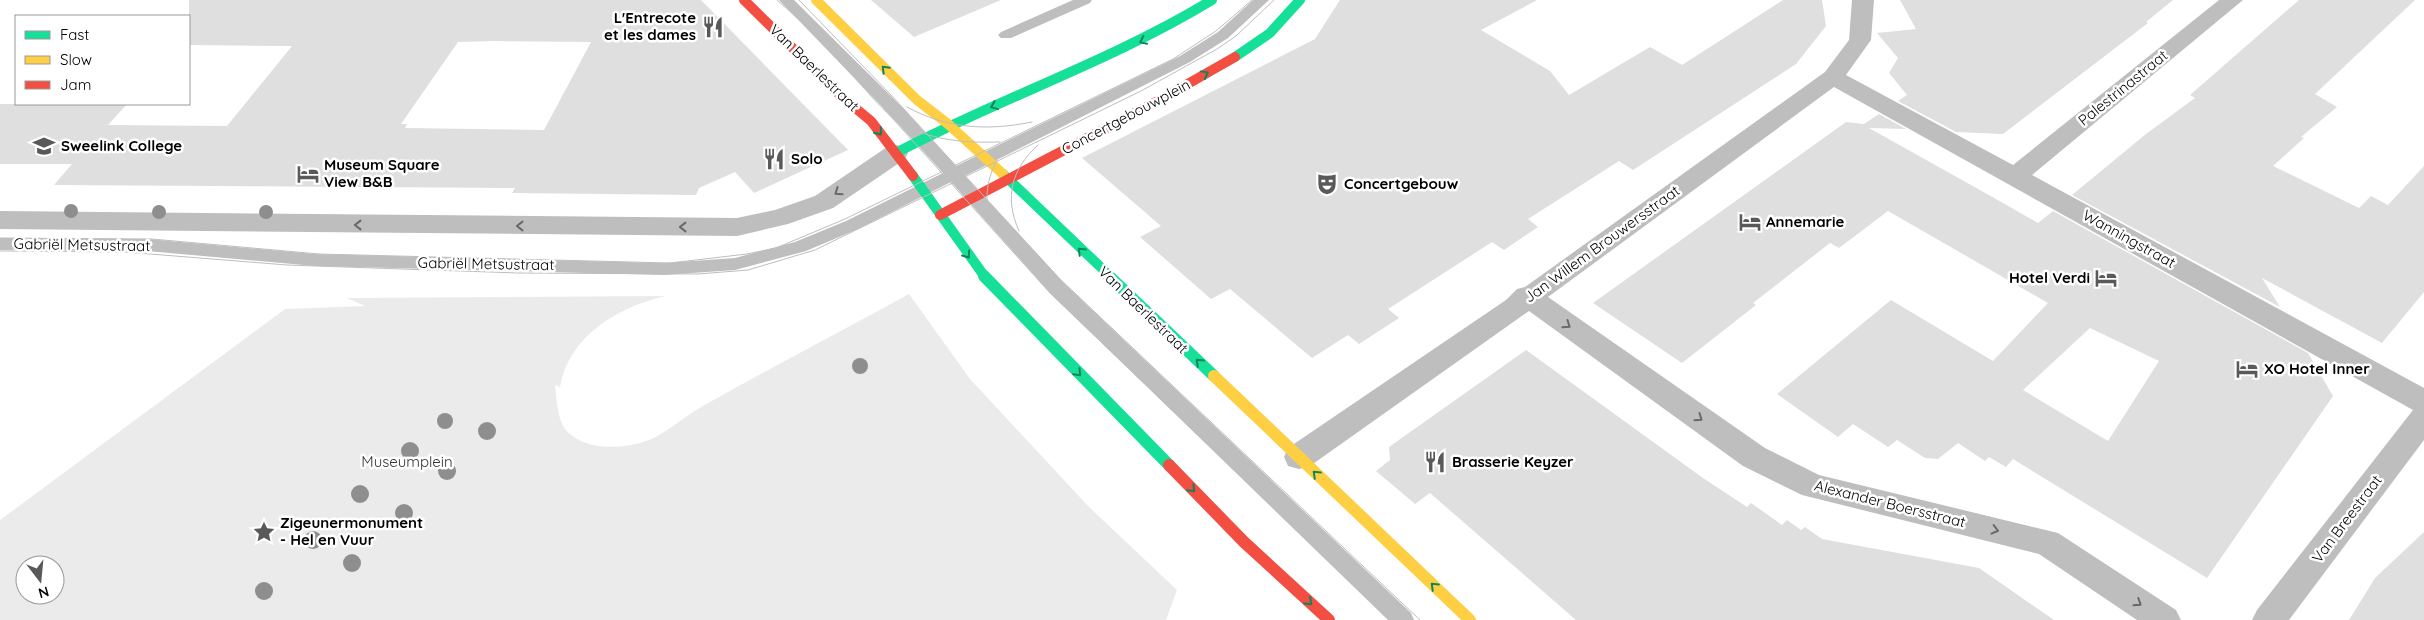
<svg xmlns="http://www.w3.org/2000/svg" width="2424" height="620" viewBox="0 0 2424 620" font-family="Quicksand,sans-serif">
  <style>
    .green { fill: #ebebeb; fill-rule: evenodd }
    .building { fill: #dfdfdf; fill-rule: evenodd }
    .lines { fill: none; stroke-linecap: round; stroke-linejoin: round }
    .lane { fill: #bebebe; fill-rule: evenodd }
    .street { fill: #bebebe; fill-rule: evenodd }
    .fast-far1 { stroke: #16e098; stroke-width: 10 }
    .fast { stroke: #16e098; stroke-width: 12 }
    .slow-far1 { stroke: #ffcf43; stroke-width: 10 }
    .slow { stroke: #ffcf43; stroke-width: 12 }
    .jam-far1 { stroke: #f24e42; stroke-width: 10 }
    .jam { stroke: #f24e42; stroke-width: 12 }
    .tram { stroke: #bebebe; stroke-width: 1 }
    .tree { fill: #8e8e8e }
    .oneway { stroke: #0d865b }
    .oneway2 { stroke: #686868 }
    .labels { text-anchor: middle; stroke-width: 5; stroke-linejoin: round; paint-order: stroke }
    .poi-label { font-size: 15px; font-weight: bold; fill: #000; stroke: #fff; text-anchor: start }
    .street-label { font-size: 15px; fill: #000; stroke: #fff }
    .park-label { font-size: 15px; fill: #323232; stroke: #fff }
  </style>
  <rect width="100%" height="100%" fill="#fff"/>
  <!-- green -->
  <path class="green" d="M909,294L970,379L1089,507L1177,590L1166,620H0V520L285,309L365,306L347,298L665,296C619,307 569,335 560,387L555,385C557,401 557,424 570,434C589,450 621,449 643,442C666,435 681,418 701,407C770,368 840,332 909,294ZM25,565H55V595H25Z"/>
  <!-- building -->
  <path class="building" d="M189,0H701L848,150L754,193L735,172L699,188L696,195L512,193L515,188L54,185L72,164H0V104H127L108,125L227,126L292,46L189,45ZM458,42L493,41L591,42L544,130L405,128L407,124H401Z
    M871,0H1001L914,37Z
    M1340,0H1537L1481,30L1550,71L1569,95L1650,47L1682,65L1783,0H1822L1826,26L1796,64L1633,170L1619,161L1528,219L1538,227L1504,250L1492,242L1388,309L1399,318L1359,344L1348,335L1312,358L1230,289L1211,299L1140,237L1161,226L1082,158L1315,39Z
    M1900,0H2173L2146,22L2148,23L2003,134L1956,132L1898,101L1907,95L1889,73L1898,58L1877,33L1916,29Z
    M2299,0H2415L2315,94L2337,107L2301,137L2304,138L2273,166L2359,208L2371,196L2388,205L2424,166V292L2382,343L2262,278L2280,307L2072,195L2146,134L2195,98L2190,95Z
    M1879,114L1906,129L1869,128L1996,199L2038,223L2053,211L2308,353L2333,396L2207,578L2013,459L2006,467L1989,457L1985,461L1958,443L1938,459L1925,458L1897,440L1888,447L1853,424L1838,437L1777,394L1891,300L1993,361L2048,303L1888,211L1839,248L1830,243L1753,303L1756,305L1682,363L1593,303L1846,122L1864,124ZM2090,328L2159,361L2108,441L2023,390Z
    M1526,350L1703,478L1747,507L1751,503L1782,525L1787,520L1801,530L1805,527L1822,539L1979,568L2054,620H1576L1430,493L1415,504L1376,471L1390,460L1389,447Z
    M2424,532V620H2349L2375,578Z"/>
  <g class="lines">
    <!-- lane -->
    <path class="lane" d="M779,0H794L902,107L956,166L1180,56L1218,32L1253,0H1269L1228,38L1190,62L965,176L1065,284L1411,613L1414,620H1388L1051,294L951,182L858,229L806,251L735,270L664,275L315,266L147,251L0,250V238L147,239L315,254L664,263L735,258L795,242L846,221L943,173L890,115Z
      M1073,0H1092L1090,3L1011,38H1001L998,35L1001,32Z"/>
    <!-- street -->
    <path class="street" d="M1852,0H1874L1871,40L1846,75L2013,165L2219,0H2243L2032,175L2424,388V440L2289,620H2252L2257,610L2413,410L1834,87L1548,297L1765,448L1819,475L2058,533L2176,610L2181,620H2137L2039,554L1802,495L1743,466L1529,311L1310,466L1299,469L1288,466L1284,457L1288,448L1506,300L1517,289L1525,287L1825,72L1849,40Z
      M896,145L905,147L908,153L905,159L833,208L788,224L737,236L0,229V211L737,218L775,210L815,196L887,147Z"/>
    <!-- fast-far1 -->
    <path class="fast-far1" d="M1235,57L1270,33L1300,0
      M896,153C1000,98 1112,61 1212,0
      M1003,174L1111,277
      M913,176L985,277"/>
    <!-- fast -->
    <path class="fast" d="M984,276L1169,465
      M1109,276L1214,376"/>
    <!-- slow-far1 -->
    <path class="slow-far1" d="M816,0L917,100L948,124L1003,174"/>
    <!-- slow -->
    <path class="slow" d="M1214,376L1470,620"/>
    <!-- jam-far1 -->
    <path class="jam-far1" d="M744,0L842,97L871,121L913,176
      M940,215L1156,102L1235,57"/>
    <!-- jam -->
    <path class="jam" d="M1169,465L1244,542L1329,620"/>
    <!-- tram -->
    <path class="tram" d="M777,0C804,23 829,50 853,76C870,94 885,115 906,126C935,141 968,143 1000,142
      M799,0L892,96L1059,278L1420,620
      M907,107C947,129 988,131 1032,122
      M884,109L1050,293L1391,620
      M993,226C984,202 985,183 997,160
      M1019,231C1004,197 1011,170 1038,145
      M0,238L152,239L319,254L670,263L747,254L776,248L845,219L1173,59L1216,31L1252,0
      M0,251L125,252L287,265L518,273L698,274L748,270L815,250L1141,91L1217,49L1236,36L1274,0"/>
  </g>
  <!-- trees -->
  <g class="tree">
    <circle cx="71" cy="211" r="7"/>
    <circle cx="159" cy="212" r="7"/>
    <circle cx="266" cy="212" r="7"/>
    <circle cx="860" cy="366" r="8"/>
    <circle cx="445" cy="421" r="8"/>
    <circle cx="487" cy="431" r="9"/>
    <circle cx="410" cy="451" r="9"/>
    <circle cx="447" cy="471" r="9"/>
    <circle cx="360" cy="494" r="9"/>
    <circle cx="404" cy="513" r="9"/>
    <circle cx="313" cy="540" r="9"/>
    <circle cx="352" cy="563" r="9"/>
    <circle cx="264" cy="591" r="9"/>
  </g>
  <!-- one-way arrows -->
  <defs><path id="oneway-chevron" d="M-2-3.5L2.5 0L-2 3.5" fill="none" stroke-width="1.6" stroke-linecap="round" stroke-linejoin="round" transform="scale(1.25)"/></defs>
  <g class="oneway">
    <use href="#oneway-chevron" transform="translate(1143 41) rotate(154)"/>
    <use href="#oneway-chevron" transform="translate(885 69) rotate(-135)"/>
    <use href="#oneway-chevron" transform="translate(1205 74) rotate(-29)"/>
    <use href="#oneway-chevron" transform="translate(994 106) rotate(158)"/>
    <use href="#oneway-chevron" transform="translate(879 132) rotate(52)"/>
    <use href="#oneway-chevron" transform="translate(1081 251) rotate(-136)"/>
    <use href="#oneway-chevron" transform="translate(967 255) rotate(55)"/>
    <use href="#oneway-chevron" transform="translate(1199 362) rotate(-136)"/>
    <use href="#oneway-chevron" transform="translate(1078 373) rotate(46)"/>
    <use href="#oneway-chevron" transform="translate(1316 474) rotate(-136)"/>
    <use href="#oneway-chevron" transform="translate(1192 489) rotate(46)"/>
    <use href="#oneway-chevron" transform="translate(1434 586) rotate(-136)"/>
    <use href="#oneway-chevron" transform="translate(1309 602) rotate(43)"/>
  </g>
  <g class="oneway2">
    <use href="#oneway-chevron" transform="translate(838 192) rotate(145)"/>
    <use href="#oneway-chevron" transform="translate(358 225) rotate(180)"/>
    <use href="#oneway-chevron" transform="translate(520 226) rotate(-180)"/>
    <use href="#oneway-chevron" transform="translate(683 227) rotate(-180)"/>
    <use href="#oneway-chevron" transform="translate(1567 325) rotate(35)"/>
    <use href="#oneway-chevron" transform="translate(1699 418) rotate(35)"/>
    <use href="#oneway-chevron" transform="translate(1995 530) rotate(14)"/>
    <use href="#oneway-chevron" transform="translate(2138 603) rotate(33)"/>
  </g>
  <!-- icons -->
  <defs>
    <g id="restaurant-bare" transform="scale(1.725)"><path d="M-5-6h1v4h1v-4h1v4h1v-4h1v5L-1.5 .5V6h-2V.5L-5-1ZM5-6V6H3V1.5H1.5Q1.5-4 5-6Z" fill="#595959" stroke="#fff" stroke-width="2.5" paint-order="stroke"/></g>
    <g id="school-bare" transform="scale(1.725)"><path d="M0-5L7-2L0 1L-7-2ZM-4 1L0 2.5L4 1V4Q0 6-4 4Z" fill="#595959" stroke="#fff" stroke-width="2.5" paint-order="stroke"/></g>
    <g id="hotel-bare" transform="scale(1.725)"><path d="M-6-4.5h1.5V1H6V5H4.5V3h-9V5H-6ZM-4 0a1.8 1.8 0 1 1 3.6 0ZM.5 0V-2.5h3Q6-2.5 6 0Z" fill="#595959" stroke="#fff" stroke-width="2.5" paint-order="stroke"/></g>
    <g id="theatre-bare" transform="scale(1.725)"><path d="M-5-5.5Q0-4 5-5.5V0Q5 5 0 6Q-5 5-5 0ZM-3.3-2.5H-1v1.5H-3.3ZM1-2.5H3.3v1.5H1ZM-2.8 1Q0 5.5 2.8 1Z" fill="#595959" stroke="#fff" stroke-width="2.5" paint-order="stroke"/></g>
    <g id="sight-bare" transform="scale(1.725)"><path d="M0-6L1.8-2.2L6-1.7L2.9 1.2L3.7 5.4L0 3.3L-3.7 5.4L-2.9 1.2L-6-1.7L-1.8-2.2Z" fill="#595959" stroke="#fff" stroke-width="2.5" paint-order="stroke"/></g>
  </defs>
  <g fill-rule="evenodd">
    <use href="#restaurant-bare" x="713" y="27"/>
    <use href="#school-bare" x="44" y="146"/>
    <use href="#restaurant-bare" x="774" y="159"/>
    <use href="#hotel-bare" x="308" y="174"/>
    <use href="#theatre-bare" x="1327" y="184"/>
    <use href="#hotel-bare" x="1750" y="222"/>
    <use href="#hotel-bare" x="2106" y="278"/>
    <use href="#hotel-bare" x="2247" y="369"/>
    <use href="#restaurant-bare" x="1435" y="462"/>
    <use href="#sight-bare" x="264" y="532"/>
  </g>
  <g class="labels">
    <!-- poi labels -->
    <g class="poi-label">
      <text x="696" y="23" text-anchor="end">L'Entrecote<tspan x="696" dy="17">et les dames</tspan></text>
      <text x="61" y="151">Sweelink College</text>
      <text x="791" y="164">Solo</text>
      <text x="324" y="170">Museum Square<tspan x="324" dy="17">View B&amp;B</tspan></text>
      <text x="1344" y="189">Concertgebouw</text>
      <text x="1766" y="227">Annemarie</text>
      <text x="2090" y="283" text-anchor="end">Hotel Verdi</text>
      <text x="2264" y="374">XO Hotel Inner</text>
      <text x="1452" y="467">Brasserie Keyzer</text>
      <text x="280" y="528">Zigeunermonument<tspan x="280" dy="17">- Hel en Vuur</tspan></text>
    </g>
    <!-- street labels -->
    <g class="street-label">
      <text transform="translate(814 68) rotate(44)" y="5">Van Baerlestraat</text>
      <text transform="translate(2123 88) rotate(-39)" y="5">Palestrinastraat</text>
      <text transform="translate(1126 117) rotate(-28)" y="5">Concertgebouwplein</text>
      <text transform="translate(2129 239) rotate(29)" y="5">Wanningstraat</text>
      <text transform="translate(1602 244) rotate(-36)" y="5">Jan Willem Brouwersstraat</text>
      <text transform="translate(82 245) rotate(1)" y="5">Gabriël Metsustraat</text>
      <text transform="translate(486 264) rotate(1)" y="5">Gabriël Metsustraat</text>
      <text transform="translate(1143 310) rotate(44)" y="5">Van Baerlestraat</text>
      <text transform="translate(1890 504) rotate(14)" y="5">Alexander Boersstraat</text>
      <text transform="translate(2347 519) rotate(-53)" y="5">Van Breestraat</text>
    </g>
    <!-- park labels -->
    <g class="park-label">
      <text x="407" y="467">Museumplein</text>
    </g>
  </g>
  <!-- legend -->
  <rect x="15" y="15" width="175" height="90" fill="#ffffff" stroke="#999999"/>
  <rect x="25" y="31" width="25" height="8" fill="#16e098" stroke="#999999"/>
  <text x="60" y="40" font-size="15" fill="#000000">Fast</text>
  <rect x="25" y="56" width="25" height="8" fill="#ffcf43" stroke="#999999"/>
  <text x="60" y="65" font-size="15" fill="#000000">Slow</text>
  <rect x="25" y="81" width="25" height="8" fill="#f24e42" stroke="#999999"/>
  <text x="60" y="90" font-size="15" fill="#000000">Jam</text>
  <!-- north arrow -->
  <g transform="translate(40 580) rotate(164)"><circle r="24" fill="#ffffff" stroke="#999999"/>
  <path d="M0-4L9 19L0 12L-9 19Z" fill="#595959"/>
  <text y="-8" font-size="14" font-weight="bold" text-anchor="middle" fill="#000000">N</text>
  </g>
</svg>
